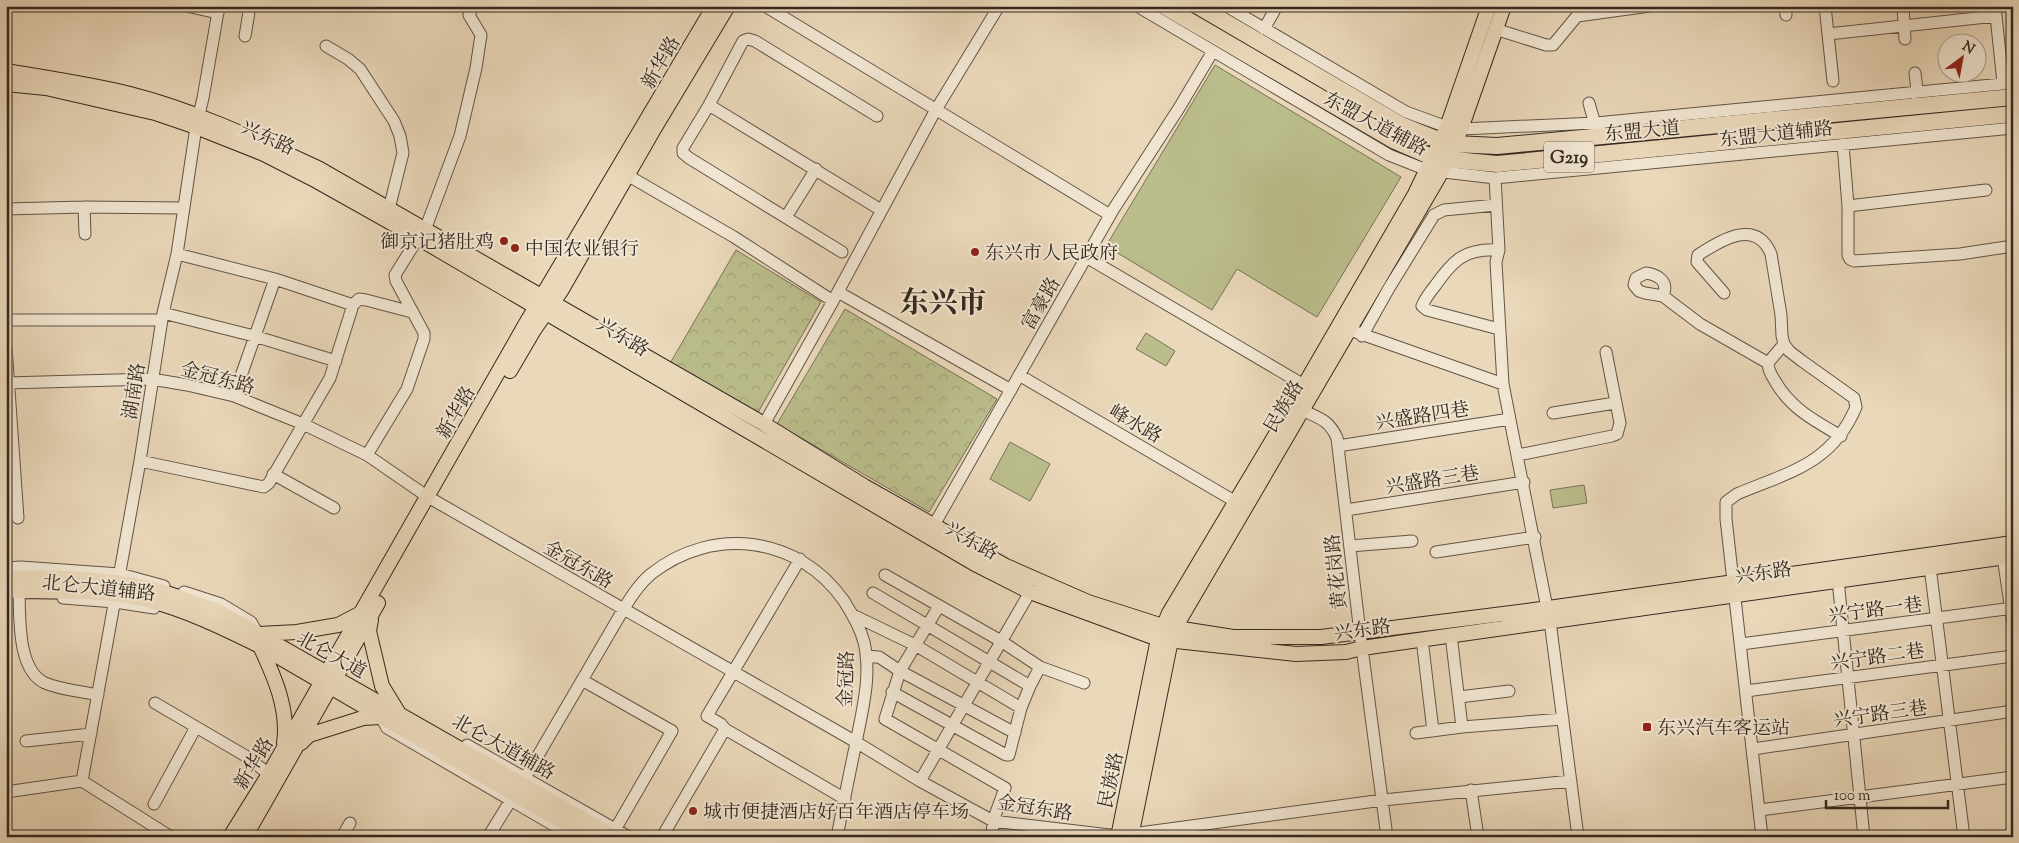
<svg xmlns="http://www.w3.org/2000/svg" width="2019" height="843" viewBox="0 0 2019 843" font-family="'Sorts Mill Goudy','Noto Serif SC',serif">
  <style>
    .forest { fill: url(#forest-crowns); stroke: #787256 }
    .garden { fill: #bbbd8c; stroke: #787256 }
    .lines { fill: none; stroke-linecap: round; stroke-linejoin: round }
    .minor-casing { stroke: #625446; stroke-width: 13 }
    .major-casing { stroke: #342820; stroke-width: 16 }
    .highway-casing { stroke: #342820; stroke-width: 18 }
    .minor { stroke: #f1e6d2; stroke-width: 11 }
    .major { stroke: #ead8ba; stroke-width: 14 }
    .highway { stroke: #ead8ba; stroke-width: 16 }
    .poi-dot { fill: #8f2418; stroke: #f1e6d2; stroke-width: 2 }
    .labels { text-anchor: middle; stroke-width: 4; stroke-linejoin: round; paint-order: stroke }
    .shield { fill: #f1e6d2; stroke: #6d6155; stroke-width: 1 }
    .shield-label { font-size: 18px; font-weight: bold; fill: #342820 }
    .street-label { font-size: 19px; fill: #342820; stroke: #f1e6d2 }
    .poi-label { font-size: 19px; fill: #342820; stroke: #f1e6d2; text-anchor: start }
    .town-label { font-size: 29px; font-weight: bold; fill: #342820; stroke: #f1e6d2 }
  </style>
  <defs>
    <pattern id="forest-crowns" width="20" height="18" patternUnits="userSpaceOnUse" patternTransform="scale(1.25)"><rect width="20" height="18" fill="#bbbd8c"/><path d="M2 6a3 3 0 1 1 6 0M12 15a3 3 0 1 1 6 0" fill="none" stroke="#a1a278"/></pattern>
  </defs>
  <rect width="100%" height="100%" fill="#ead8ba"/>
  <filter id="stains"><feTurbulence type="fractalNoise" baseFrequency=".004" numOctaves="4"/><feColorMatrix values="0 0 0 0 .2 0 0 0 0 .09 0 0 0 0 .02 0 0 0 .5 -.17"/></filter>
  <radialGradient id="worn" r=".72"><stop offset=".6" stop-color="#630" stop-opacity="0"/><stop offset="1" stop-color="#630" stop-opacity=".3"/></radialGradient>
  <!-- forest -->
  <path class="forest" d="M736,250L821,302L756,416L669,365Z
    M845,309L997,399L929,512L777,424Z"/>
  <!-- garden -->
  <path class="garden" d="M1215,65L1401,177L1317,317L1237,269L1212,310L1106,246Z
    M1146,333L1175,351L1166,366L1136,349Z
    M1010,442L1050,464L1030,501L990,479Z
    M1584,485L1587,503L1553,508L1550,490Z"/>
  <g class="lines">
    <!-- minor casing -->
    <g class="minor-casing">
      <path id="minor" d="M186,6L218,13
        M765,6L1110,215
        M1137,6L1389,155L1427,170L1495,178L2013,128
        M1226,6L1406,112L1447,127L1461,129L1596,123L2013,83
        M1785,6L1786,15
        M1825,6L1833,81
        M1903,6L1905,39
        M1995,6L2003,83
        M1577,16L1650,6
        M1264,29L1277,6
        M1495,29L1546,45H1553L1577,16L1581,6
        M1828,34L1996,16
        M245,36L250,6
        M326,46L348,59L360,69L394,121L400,136L403,153L389,209
        M1915,73L1918,99
        M1589,103L1596,128
        M709,105L881,210
        M1843,144L1848,206L1986,190
        M627,175L734,237L833,301
        M1495,178L1499,250
        M1848,206V255L1850,259L1854,261L1960,254L2013,246
        M84,207L85,234
        M6,209L84,207L183,208
        M786,217L816,169
        M425,230L460,136L476,68L481,35L469,15L473,6
        M842,252L689,158L683,153V148L709,105L743,41L748,39L755,41L877,116
        M177,254L275,279L353,305L359,299L366,300L412,312
        M1086,257L1304,385
        M838,292L1011,390
        M1724,293L1697,262L1698,255C1721,240 1756,218 1771,254L1781,315L1782,336L1784,344L1789,351L1802,361L1854,398L1856,407C1832,464 1789,472 1737,494L1726,502V519L1762,837
        M1663,296C1669,282 1659,275 1646,273L1636,278L1634,285L1639,291L1645,293L1663,296L1700,324L1768,363
        M163,313L254,336L336,361
        M6,320H162
        M1499,329L1427,310L1422,306C1425,299 1430,292 1435,286C1453,260 1465,248 1499,250L1496,262L1503,384
        M1350,330L1503,384L1547,608
        M1362,336L1389,288L1434,215L1444,210L1496,205
        M1784,344L1768,363C1768,370 1771,375 1775,381C1790,408 1815,421 1841,436
        M6,347L18,518
        M1019,375L1236,502
        M6,383L152,379L187,385L234,396L303,424L367,455L428,497L856,742L920,781L993,821L1118,836
        M234,396L275,279
        M1302,410C1319,418 1329,420 1337,438L1360,633L1387,837
        M1553,413L1615,403
        M764,424L833,301L934,113L999,6
        M1338,446L1510,419
        M367,455L407,389L424,339V333L396,281L395,275L418,238
        M1518,455L1612,436L1617,434L1620,423L1606,352
        M140,461L264,487L269,483L330,378L353,305
        M273,474L334,508
        M1346,510L1524,482
        M934,525L1113,210L1179,108L1213,51
        M1350,546L1412,541
        M1436,552L1535,537
        M2003,557L2013,624
        M1930,567L1964,837
        M6,568L21,567L120,574L164,586
        M885,575L1001,641L1040,667L1084,683
        M1838,580L1864,837
        M19,591C20,617 17,670 45,683C61,690 81,691 98,695
        M184,592L221,604L251,622L258,634
        M873,593L1030,686
        M63,598L115,602L154,608
        M939,606L900,671L885,719L1005,788L993,821L992,837
        M855,616L915,645L1021,708
        M1550,621L1578,837
        M1451,635L1462,727
        M1422,639L1433,731
        M1741,644L2013,608
        M866,656L879,657L900,671L1015,733
        M582,680L672,731L612,835
        M1746,691L2013,656
        M892,692L1006,755H1009L1021,708L1030,686L1040,667
        M1459,697L1509,691
        M155,703L244,755L269,774
        M381,717L387,728L574,837
        M725,729L721,724L707,716L800,559
        M1416,733L1462,727L1563,719
        M26,741L91,734
        M467,745L629,837
        M1753,749L2013,711
        M82,781L140,461L163,313L177,254L196,127L203,98L219,6
        M920,781L1030,592
        M522,783L623,610C631,597 639,584 651,574C713,525 799,536 844,601C853,615 860,627 864,642C872,676 862,711 856,743C849,775 843,806 837,837
        M1471,790L1478,837
        M6,792L82,781L171,837
        M154,804L196,727
        M1760,810L2013,777
        M1132,834L1383,800L1571,781
        M342,837L350,823
        M488,837L514,795
        M662,837L725,729L845,799"/>
    </g>
    <!-- major casing -->
    <g class="major-casing">
      <path id="major" d="M6,71C47,78 89,84 130,94C194,110 259,141 318,168L764,424L864,486L1006,566L1088,602L1163,626L1233,637H1321L1534,610L2013,543
        M6,84L46,88L155,113L196,127L264,154L313,179L418,238L975,564L1030,592L1158,639L1296,654L1346,652L1362,648L2013,556
        M510,371L534,330L561,291L654,129L728,6
        M6,578C52,577 100,577 145,587C169,592 194,603 218,611L615,837
        M6,591C53,592 105,589 151,601C189,611 225,629 260,646L588,837
        M371,620L369,631L382,686L398,712
        M259,634L297,632L338,625L361,613
        M260,646C274,676 289,709 284,743
        M301,743L309,735L363,718L381,717
        M230,837L269,774L525,325L714,6
        M245,837L378,603
        M1118,837L1158,639L1169,613L1184,588L1273,439L1415,194L1447,127L1489,6
        M1131,837L1171,640L1175,628L1441,173L1461,129L1504,6"/>
    </g>
    <!-- highway casing -->
    <g class="highway-casing">
      <path id="highway" d="M1164,6L1395,141L1434,158L1497,164L2013,114
        M1198,6L1401,125L1441,141L1454,144L1497,146L2013,97"/>
    </g>
    <!-- minor -->
    <use href="#minor" class="minor"/>
    <!-- major -->
    <use href="#major" class="major"/>
    <!-- highway -->
    <use href="#highway" class="highway"/>
  </g>
  <!-- markers -->
  <g class="poi-dot">
    <circle cx="504" cy="241" r="5"/>
    <circle cx="515" cy="248" r="5"/>
    <circle cx="975" cy="252" r="5"/>
    <rect x="1642" y="722" width="10" height="10" rx="2.5"/>
    <circle cx="693" cy="811" r="5"/>
  </g>
  <g class="labels">
    <!-- shield labels -->
    <rect class="shield" x="1544" y="141.5" width="50" height="31" rx="4"/>
    <g class="shield-label">
      <text x="1569" y="163">G219</text>
    </g>
    <!-- street labels -->
    <g class="street-label">
      <text transform="translate(660 62) rotate(-60)" y="7">新华路</text>
      <text transform="translate(1376 123) rotate(28)" y="7">东盟大道辅路</text>
      <text transform="translate(1642 130) rotate(-5)" y="7">东盟大道</text>
      <text transform="translate(1776 133) rotate(-6)" y="7">东盟大道辅路</text>
      <text transform="translate(268 137) rotate(24)" y="7">兴东路</text>
      <text transform="translate(1040 303) rotate(-60)" y="7">富豪路</text>
      <text transform="translate(623 336) rotate(31)" y="7">兴东路</text>
      <text transform="translate(218 377) rotate(15)" y="7">金冠东路</text>
      <text transform="translate(133 391) rotate(-81)" y="7">湖南路</text>
      <text transform="translate(1283 406) rotate(-59)" y="7">民族路</text>
      <text transform="translate(455 412) rotate(-60)" y="7">新华路</text>
      <text transform="translate(1422 415) rotate(-9)" y="7">兴盛路四巷</text>
      <text transform="translate(1136 423) rotate(30)" y="7">峰水路</text>
      <text transform="translate(1432 479) rotate(-9)" y="7">兴盛路三巷</text>
      <text transform="translate(972 540) rotate(29)" y="7">兴东路</text>
      <text transform="translate(579 564) rotate(30)" y="7">金冠东路</text>
      <text transform="translate(1335 572) rotate(-96)" y="7">黄花岗路</text>
      <text transform="translate(1763 572) rotate(-8)" y="7">兴东路</text>
      <text transform="translate(99 587) rotate(6)" y="7">北仑大道辅路</text>
      <text transform="translate(1875 609) rotate(-7)" y="7">兴宁路一巷</text>
      <text transform="translate(1362 629) rotate(-8)" y="7">兴东路</text>
      <text transform="translate(332 654) rotate(29)" y="7">北仑大道</text>
      <text transform="translate(1877 656) rotate(-8)" y="7">兴宁路二巷</text>
      <text transform="translate(845 679) rotate(-88)" y="7">金冠路</text>
      <text transform="translate(1880 713) rotate(-8)" y="7">兴宁路三巷</text>
      <text transform="translate(504 746) rotate(29)" y="7">北仑大道辅路</text>
      <text transform="translate(253 763) rotate(-59)" y="7">新华路</text>
      <text transform="translate(1110 780) rotate(-78)" y="7">民族路</text>
      <text transform="translate(1035 807) rotate(9)" y="7">金冠东路</text>
    </g>
    <!-- poi labels -->
    <g class="poi-label">
      <text x="494" y="248" text-anchor="end">御京记猪肚鸡</text>
      <text x="525" y="255">中国农业银行</text>
      <text x="985" y="259">东兴市人民政府</text>
      <text x="1657" y="734">东兴汽车客运站</text>
      <text x="703" y="818">城市便捷酒店好百年酒店停车场</text>
    </g>
    <!-- town labels -->
    <g class="town-label">
      <text x="943" y="312">东兴市</text>
    </g>
  </g>
  <!-- margin -->
  <rect width="2019" height="843" fill="none" stroke="#ead8ba" stroke-width="25"/>
  <rect x="8" y="8" width="2004" height="828" fill="none" stroke="#342820" stroke-width="2.5"/>
  <rect x="12" y="12" width="1994" height="818" fill="none" stroke="#342820"/>
  <!-- north arrow -->
  <g transform="translate(1962 58) rotate(32)"><circle r="24" fill="#f1e6d2" stroke="#a59a8b"/>
  <path d="M0-4L9 19L0 12L-9 19Z" fill="#8f2418"/>
  <text y="-8" font-size="14" font-weight="bold" text-anchor="middle" fill="#342820">N</text>
  </g>
  <!-- scale -->
  <path d="M1826 800v8h122v-8" fill="none" stroke="#342820" stroke-width="2.5"/>
  <text x="1834" y="800" font-size="15" fill="#342820" stroke="#f1e6d2" stroke-width="4" paint-order="stroke">100 m</text>
  <rect width="100%" height="100%" filter="url(#stains)"/>
  <rect width="100%" height="100%" fill="url(#worn)"/>
</svg>
